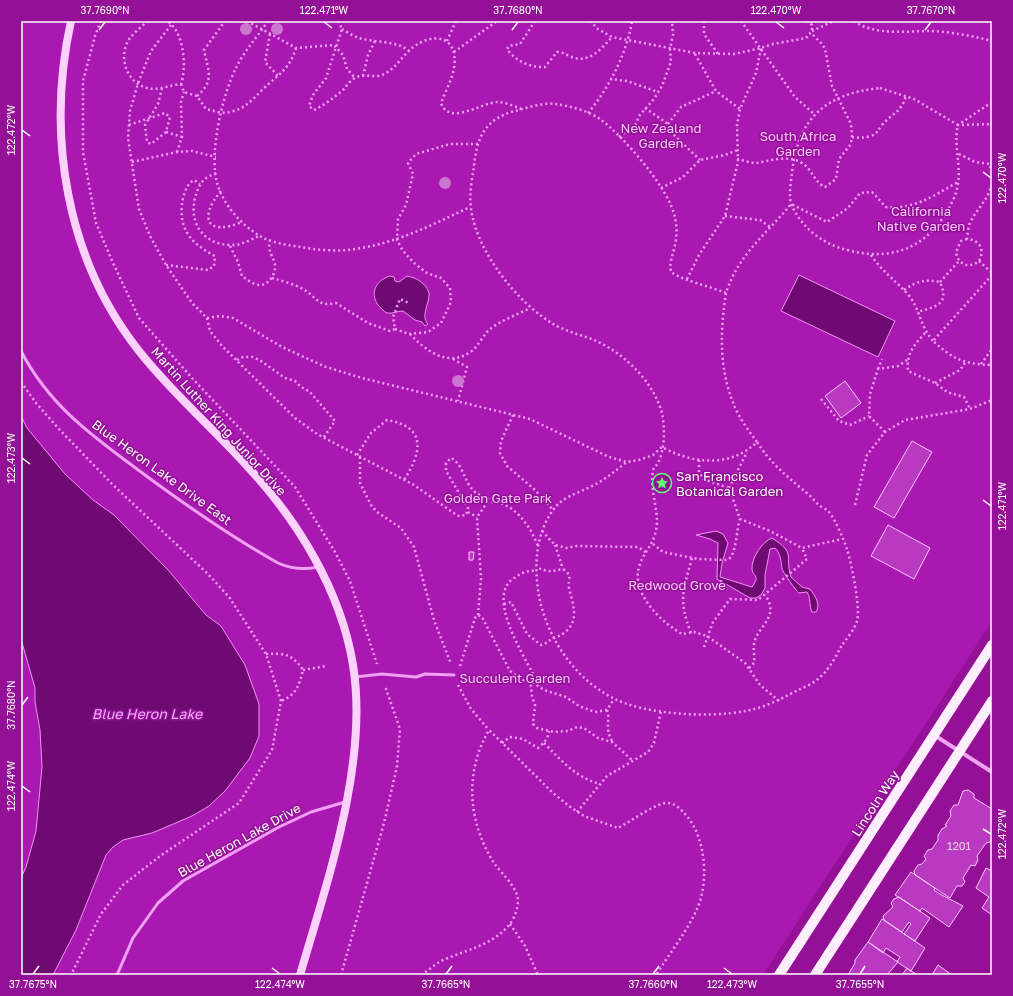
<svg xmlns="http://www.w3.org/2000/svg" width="1013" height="996" viewBox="0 0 1013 996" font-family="'Golos Text',sans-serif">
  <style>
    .green { fill: #aa18b2 }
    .water { fill: #700a73; stroke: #f192f7 }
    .building { fill: #b939c0; stroke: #fbc9fe }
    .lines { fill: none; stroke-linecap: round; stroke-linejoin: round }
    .path { stroke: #f0a1f4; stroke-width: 2.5; stroke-dasharray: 2 3; stroke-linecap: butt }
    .lane { stroke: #f0a1f4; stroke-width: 3 }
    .street { stroke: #f0a1f4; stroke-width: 4 }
    .secondary { stroke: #fcd1fd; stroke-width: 8 }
    .primary { stroke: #fef; stroke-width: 10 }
    .tree { fill: #cc76d0 }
    .ticks { fill: none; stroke: #fff; stroke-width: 1.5 }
    .labels { text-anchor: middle; stroke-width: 3; stroke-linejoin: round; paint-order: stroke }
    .number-label { font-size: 11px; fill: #eeceef }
    .park-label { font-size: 13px; fill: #fbc9fe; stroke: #931097 }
    .street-label { font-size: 13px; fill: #fff; stroke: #931097 }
    .poi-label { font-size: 13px; fill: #fff; stroke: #931097; text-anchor: start }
    .water-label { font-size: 14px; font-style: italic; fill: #f6b1fb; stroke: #931097 }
    .neatline { fill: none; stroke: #fff; stroke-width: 1.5 }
    .ticks-label { font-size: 10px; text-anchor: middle; fill: #fff }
  </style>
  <rect width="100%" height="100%" fill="#931097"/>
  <!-- green -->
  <path class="green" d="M21,21H992V621L763,975H21Z"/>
  <!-- water -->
  <path class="water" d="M799,275L895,321L878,357L781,311Z
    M390,276L394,277L395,281L399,282L407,276C417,278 426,283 429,293C430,303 420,316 428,324L425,326L422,322L415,320L403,311C397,311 393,314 387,313C383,311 381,308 378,305C369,292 377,280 390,276Z
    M21,416L27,428L65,474L93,500L114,515L169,571L206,615L221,626L245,665L259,704V736L250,758L225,791L209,806L192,816L152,833L123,840L113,847L106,855L76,930L53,975H21V878L26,867L36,831L42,767L40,730L35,702V688L21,639Z
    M716,531L723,534L728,543L722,563L720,577L752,587L756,580C757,575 752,574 752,569C751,558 763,541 772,538C797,554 784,555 791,577L802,587L810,589C815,596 821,604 816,612H812C809,607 811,598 807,592L799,593C796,591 783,572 782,569C781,562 781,554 775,548L770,549L765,575V588L761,595L756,598H750L717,579L718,543L710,539L696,535Z"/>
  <!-- building -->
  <path class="building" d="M845,381L861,403L841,418L825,396Z
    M912,441L932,452L894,518L874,507Z
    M888,525L930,548L914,579L871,556Z
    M469,552H474L473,560H469Z
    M968,790L974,794V798L992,809V839L990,842L986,843L977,856L978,860L975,866L971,865L963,878L965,882L962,886H957L950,898L915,875L914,871L918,865L922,864L926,859L924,856L928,850L932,849L938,840V835L942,829L947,826L945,825L951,816L950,811L954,805H958L963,791Z
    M992,867V915L982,908L989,897L976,888L986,868L990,870Z
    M911,872L935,888L934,890L938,893L963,906L949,927L922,908L920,911L895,895Z
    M899,897L930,918L915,941L904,934L911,924L909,922L902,932L884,920L883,916L893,907L891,903L894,899Z
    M882,919L925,948L911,971L897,962L900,957L886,948L883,953L868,942Z
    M868,942L898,962L887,975H848L855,963V960Z
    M938,965L952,975H932Z
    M907,968L911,971L918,975H902Z"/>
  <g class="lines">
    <!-- path -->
    <path class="path" d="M101,21L95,36L83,81V152L96,223L113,263L139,318L192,378L295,487L335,552L350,581L377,664
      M148,21C142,26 135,32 130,38C118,54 125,80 144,87C156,92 169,85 181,84C187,67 184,31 167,21
      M174,21L151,51L138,83L130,111L128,138L139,209L150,236L166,265L192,303L207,318L220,316L233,318L282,347L326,367L362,378L530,419L609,457L627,462L639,460L653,455L662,447C693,464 730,468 757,442C770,463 789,478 808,494C812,497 815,502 819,505C822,508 827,509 829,512C835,519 844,540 847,549C851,562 861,609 857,621C855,629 847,638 842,645C836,656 829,670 819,678C814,683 805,687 798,690C781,699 764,708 745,711C711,718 645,715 613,698C575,679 547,638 539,596C534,568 535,535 553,510C563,496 579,493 594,485C606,479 616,470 627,462
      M247,21L296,48L334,45L343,55L347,69L355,78
      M268,21C258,36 244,51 236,68C222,96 209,153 217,183C223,204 241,225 260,236C272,243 287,245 301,247C318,250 337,252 355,249C397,243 432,225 470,207
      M338,21L342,29L326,78L313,95L309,106L314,110C326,104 335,97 344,89C347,85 351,80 355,78C363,73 374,78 382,75C395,70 402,56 412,48C434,31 459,36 454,68C452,80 445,92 441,103C449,126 481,103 497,102C505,102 514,106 521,109
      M535,21L520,44L509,46L507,49C515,61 531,68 545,67L557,52C564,52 569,57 575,58C591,62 603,47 612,37
      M590,21L598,29L612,37L695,53L734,54L761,48L773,44L806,38L812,31V25L807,21
      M704,21V34L718,54
      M741,21L795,97L814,114
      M854,21C874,36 908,31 931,31C951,32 973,36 992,41
      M342,29C347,32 353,36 359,38C375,43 396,40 409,51
      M812,31L834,21
      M270,34L265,62L279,77
      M447,41L456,21
      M454,52L497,21
      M695,54L716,91L740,109
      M363,76L368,55L375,41
      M610,79L627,81L658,92
      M181,84L184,92L197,96L206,109C214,111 222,114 230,112C245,109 253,99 263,89C279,74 289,70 296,48
      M162,88L158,104L145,125L147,142L151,144L166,132
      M880,88L914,99L958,125C952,150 966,173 953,200C932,245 895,263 847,250C823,244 803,229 792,206C788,198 791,183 792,173C798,118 825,94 880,88Z
      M197,96C215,81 208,70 204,50L225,21
      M992,102L958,125L992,124
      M645,108L668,124L675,136L700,160
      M588,113C609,88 627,53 632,21
      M668,124L681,107L716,91
      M129,125L165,113L170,117L166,132L182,137
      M619,137L636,124L639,116L654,99L662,86L671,62L670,49L673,35L672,21
      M852,137C858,138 864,138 871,136C877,134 878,130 882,125C892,113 901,113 906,96
      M177,152L182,137L181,102L184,92
      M959,154L975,162L990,164L992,176
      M737,159C743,160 750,163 756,163C770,161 787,154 802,163C812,169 814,182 825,187L836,179L839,159L851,144L852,135L851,124L832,86L825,49L822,44L811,33
      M132,162L177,152L192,151L216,157
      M216,173C212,175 208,176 205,179C199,184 197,191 195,198C189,223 203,244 230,245C240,246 250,240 259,236
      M661,188L683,177L700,160L725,155L738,150
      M221,191C198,218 207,237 242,222
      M725,216L760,220L770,227
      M967,239L961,241L956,252C958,265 969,269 979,261C985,250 980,240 967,239C968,233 968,226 971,221C978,207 990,198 992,182
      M230,246L238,262L242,276C247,280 253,284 259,285C269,286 276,273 275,265C273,255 267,251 270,240
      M871,255C883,273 897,281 910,297C920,310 920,326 933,341
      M979,261L992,273
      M166,265L208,270L214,266L215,256C190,243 177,228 183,198C185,191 187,184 194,180L200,184
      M992,275L933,341C954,360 964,364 992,365
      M272,278C282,281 294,284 303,289C317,297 317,307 336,303L368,323L390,331L395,329L393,317L400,299L409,303
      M687,279L699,255L725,216L738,162L737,125L740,109L756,73L761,48
      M940,282L959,261
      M904,290C917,281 925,279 940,282C950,304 936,307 917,312
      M726,293C720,332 719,369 734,405C739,418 749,431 757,442
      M207,318L210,331L223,347L295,418L317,434L414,485L455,514L459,516L466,515L468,508L446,471V463L451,458C463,464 464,481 473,490C483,500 497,500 509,507C523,516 532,531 538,546
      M395,329L409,334L428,332L441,323L451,302L450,288L441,278L427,273L414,263L403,251L397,240L398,219L406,205L413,174L408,163L416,154L450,144H478
      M925,333C914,345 906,354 908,371L935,383L947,392L964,397L970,409
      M410,334C425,350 447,367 469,353C477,348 481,339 487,332C498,321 517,315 530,308
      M453,359L467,367L458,401
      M237,360L243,357H253L261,361L285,378L295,381L301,387L310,392L335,421L324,437
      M981,364L992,349
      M878,369L882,359
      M21,382L36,403L58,428L112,484L208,574L229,597L266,654L281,701L272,750L239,803L160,856L123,885L101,914L71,975
      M935,383L960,370L965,363
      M821,399L839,421L850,425L869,416
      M513,415L501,441L500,453L507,466L534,489L553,510
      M885,432L869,416L870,394L878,369L898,366L907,360
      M357,455L371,433L387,420C427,427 422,452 404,480
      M360,457V483L371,505L377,512L401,528L414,547L434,620L451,664
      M699,460V472L703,479L729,488L740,519L770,531L802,548L842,539
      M729,488L747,452
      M855,505L867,455L885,432L905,420L970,409L992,400
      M468,512L477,517
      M542,531L555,545L566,548L577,546L638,547L647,553
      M653,544L663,552L698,559L727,560C737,556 736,530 740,519
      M555,545L563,569
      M721,582V578
      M504,604L511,602L527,634L541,645L545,644C551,638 557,638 564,633C580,621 573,604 569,588C567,578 574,577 563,569C553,571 547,573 537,567
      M478,615L481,579L477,517L487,503L494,502
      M691,633C678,599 683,591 692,558
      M704,647L713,622L730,599L758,600L807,559L802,548
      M266,654C285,653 292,654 303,670C299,686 296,695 281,701
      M460,666L475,618L478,615L482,617L510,671L524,681L530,680L533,674C522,652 486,596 514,578C521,573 528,570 537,571
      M749,668L754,663C755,657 753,650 754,644C757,626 781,617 765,595
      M303,670L326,666
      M458,685L471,709L489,730
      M779,701L760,685L745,663L721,646L707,636L694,632L682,634C661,622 629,592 640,564C646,548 656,543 657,522C657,506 650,488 653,471C654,466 656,467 658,463C665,449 665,428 662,413C653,381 624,353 594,340C581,335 568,332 555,325C518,304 476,251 471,208C469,195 472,179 474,166C477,137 485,119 515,111C526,108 544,102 556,104C569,106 589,111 600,119C623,136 670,189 675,218C677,225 677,238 675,245C673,255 669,262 671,272C684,281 709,286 726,293C739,253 766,235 791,204L827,222L848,208L860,193L872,192L886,207C914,210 935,195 958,182
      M607,710L595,712L579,706L566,697L544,690L530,680L532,696L535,705L533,724L537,728L554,732L568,731L577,727L584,728L598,738L612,742L633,761
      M612,741C604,726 611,722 607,710L614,699
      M502,743L510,737L523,739L538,748C544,743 548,739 549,731
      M544,743C562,761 575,777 600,784
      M577,812L607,776L648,752L654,743L661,711
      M510,924L525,946L538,975
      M341,975L384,823L397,766L400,729L385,686
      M421,975C428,971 434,965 441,961C465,950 492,946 510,924C515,917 520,904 517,895C513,883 501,873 494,863C468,822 464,773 489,730L553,793L569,806L584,816L618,828C630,822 658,801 669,803C676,804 680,809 684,813C706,835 710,883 696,911C686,933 669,954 656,975"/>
    <!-- lane -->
    <path class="lane" d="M21,351C51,409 98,440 149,478C190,508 233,538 278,563C291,569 304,570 318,567
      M355,677L382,674L416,677L425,674L454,675
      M117,975L133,938L158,903L183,881L277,828L311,812L345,802"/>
    <!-- street -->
    <path class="street" d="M934,735L992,772"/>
    <!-- secondary -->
    <path class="secondary" d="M71,21C46,135 66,259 139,351C172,393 213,428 248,467C298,521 341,591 353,665C369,762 327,882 300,975"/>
    <!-- primary -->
    <path class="primary" d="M779,975L992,645
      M815,975L992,701"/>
  </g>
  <!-- trees -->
  <g class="tree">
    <circle cx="246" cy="29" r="6"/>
    <circle cx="277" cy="29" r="6"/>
    <circle cx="445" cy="183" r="6"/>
    <circle cx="458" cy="381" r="6"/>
  </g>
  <!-- ticks -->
  <path class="ticks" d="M324,22L332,28M776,22L784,28M99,30L105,22M512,30L518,22M925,30L931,22M22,130L30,136M983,172L991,178M22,458L30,464M983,500L991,506M22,705L28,697M22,786L30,792M983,829L991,834M272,968L280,974M724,968L732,974M33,974L39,966M446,974L452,966M653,974L659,966M860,974L865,966"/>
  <!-- icons -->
  <defs>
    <g id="sight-ring" transform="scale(1)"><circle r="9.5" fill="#931097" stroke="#64ff75" stroke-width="1.5"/><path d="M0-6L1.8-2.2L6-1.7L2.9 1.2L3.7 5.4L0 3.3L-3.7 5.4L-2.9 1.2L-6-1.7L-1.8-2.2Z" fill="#64ff75"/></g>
  </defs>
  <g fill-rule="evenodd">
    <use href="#sight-ring" x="662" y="483"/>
  </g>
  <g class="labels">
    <!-- number labels -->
    <g class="number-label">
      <text x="959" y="850">1201</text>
    </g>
    <!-- park labels -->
    <g class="park-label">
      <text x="661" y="133">New Zealand<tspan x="661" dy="15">Garden</tspan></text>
      <text x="798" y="141">South Africa<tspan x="798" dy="15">Garden</tspan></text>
      <text x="921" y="216">California<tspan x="921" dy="15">Native Garden</tspan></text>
      <text x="498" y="503">Golden Gate Park</text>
      <text x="677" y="590">Redwood Grove</text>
      <text x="515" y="683">Succulent Garden</text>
    </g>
    <!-- street labels -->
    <g class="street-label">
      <text transform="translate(219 421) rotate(48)" y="5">Martin Luther King Junior Drive</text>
      <text transform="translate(162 472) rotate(36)" y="5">Blue Heron Lake Drive East</text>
      <text transform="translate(875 803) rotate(-57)" y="5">Lincoln Way</text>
      <text transform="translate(239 840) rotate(-29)" y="5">Blue Heron Lake Drive</text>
    </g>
    <!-- poi labels -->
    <g class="poi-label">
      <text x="676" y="481">San Francisco<tspan x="676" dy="15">Botanical Garden</tspan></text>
    </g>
    <!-- water labels -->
    <g class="water-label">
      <text x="147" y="719">Blue Heron Lake</text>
    </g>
  </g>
  <!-- border -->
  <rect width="1013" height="996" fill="none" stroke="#931097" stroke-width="44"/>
  <rect x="22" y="22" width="969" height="952" class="neatline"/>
  <g class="ticks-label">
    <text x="105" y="14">37.7690°N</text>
    <text x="324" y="14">122.471°W</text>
    <text x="518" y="14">37.7680°N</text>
    <text x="776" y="14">122.470°W</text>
    <text x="931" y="14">37.7670°N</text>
    <text transform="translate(11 130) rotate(-90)" y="4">122.472°W</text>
    <text transform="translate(1002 178) rotate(-90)" y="4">122.470°W</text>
    <text transform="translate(11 458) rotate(-90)" y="4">122.473°W</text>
    <text transform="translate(1002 506) rotate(-90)" y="4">122.471°W</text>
    <text transform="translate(11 705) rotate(-90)" y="4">37.7680°N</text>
    <text transform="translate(11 786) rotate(-90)" y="4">122.474°W</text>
    <text transform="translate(1002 834) rotate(-90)" y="4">122.472°W</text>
    <text x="33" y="988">37.7675°N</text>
    <text x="280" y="988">122.474°W</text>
    <text x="446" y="988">37.7665°N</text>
    <text x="653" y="988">37.7660°N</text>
    <text x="732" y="988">122.473°W</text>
    <text x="860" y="988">37.7655°N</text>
  </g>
</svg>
